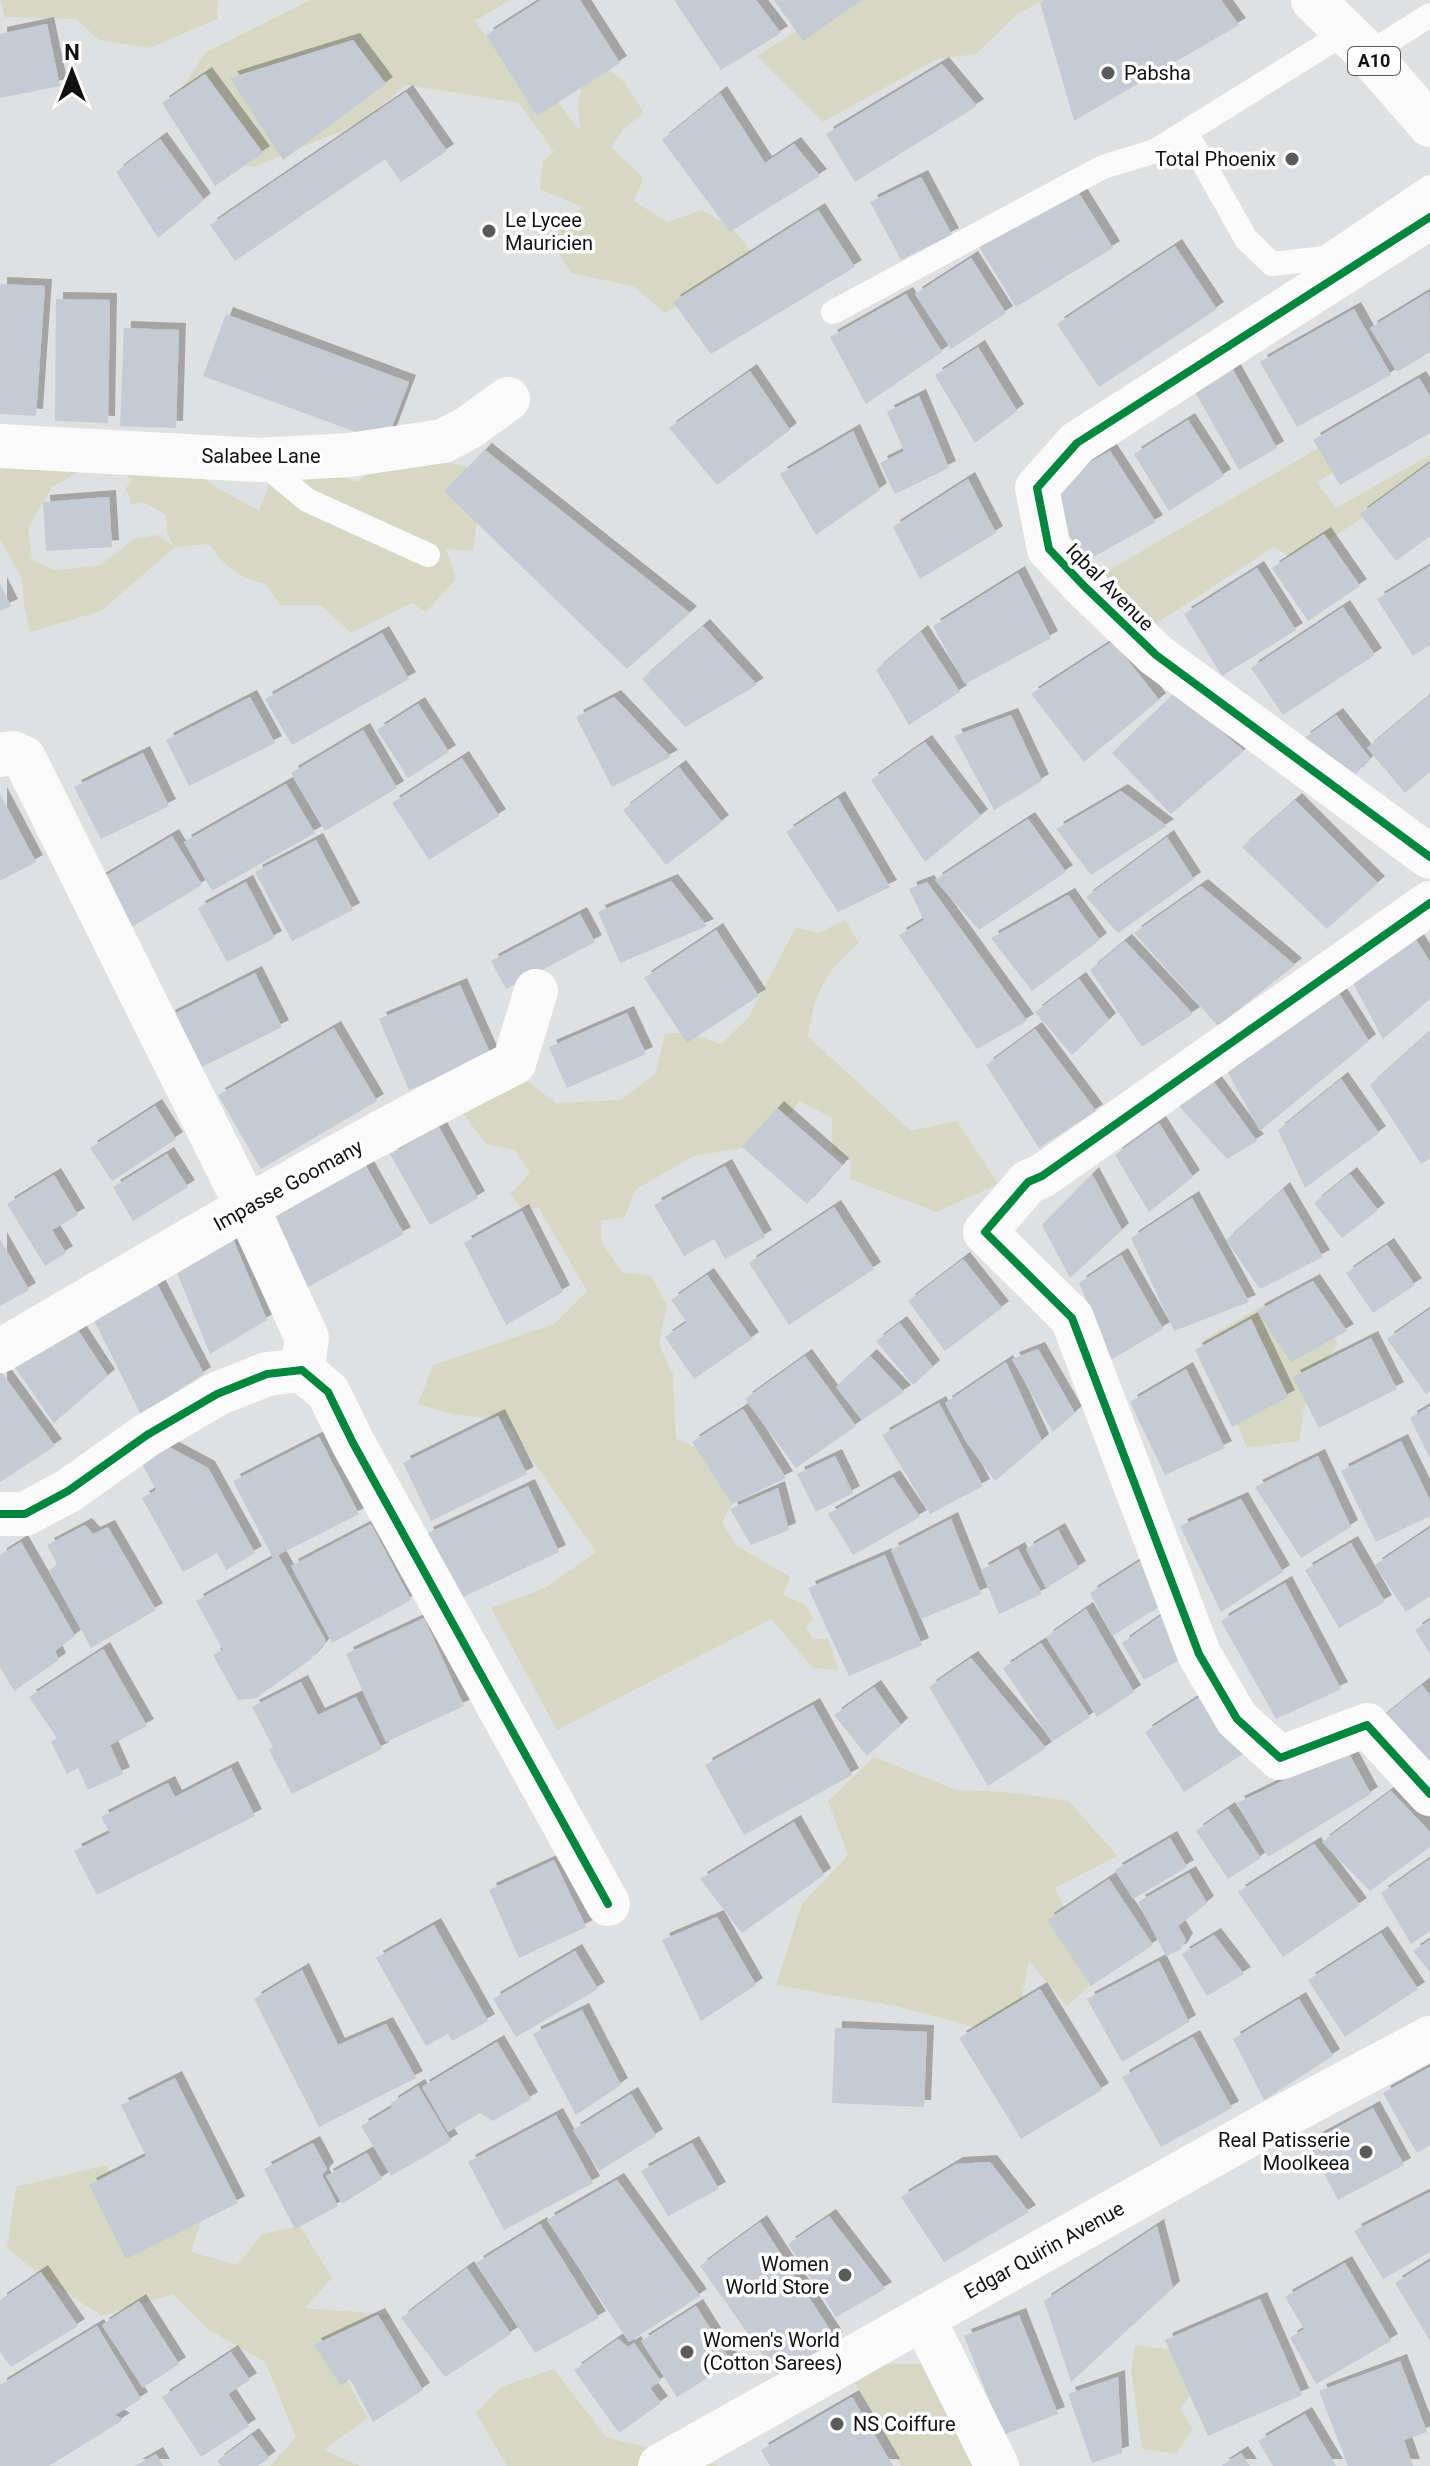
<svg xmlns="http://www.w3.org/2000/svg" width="1430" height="2466" viewBox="0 0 1430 2466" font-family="Roboto,sans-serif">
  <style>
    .green { fill: #d6d8c4 }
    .building { fill: #c5cad3; filter: url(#shadow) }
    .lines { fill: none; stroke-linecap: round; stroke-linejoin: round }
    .lane { stroke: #fafafa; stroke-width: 24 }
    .street { stroke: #fafafa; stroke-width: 44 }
    .primary { stroke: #fafafa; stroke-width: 44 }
    .cycleway-casing { stroke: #fff; stroke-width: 13 }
    .cycleway { stroke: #00873e; stroke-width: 8 }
    .poi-dot { fill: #5a5a5b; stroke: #fff; stroke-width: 3 }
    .labels { text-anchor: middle; stroke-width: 7; stroke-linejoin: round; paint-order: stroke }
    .shield { fill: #fff; stroke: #59595a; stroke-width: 2 }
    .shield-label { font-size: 18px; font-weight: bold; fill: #121213 }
    .poi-label { font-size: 20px; fill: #121213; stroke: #fff; text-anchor: start }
    .street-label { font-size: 20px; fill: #121213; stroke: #fff }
  </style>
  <defs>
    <filter id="shadow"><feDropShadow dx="7" dy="-7" stdDeviation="0" flood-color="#0004"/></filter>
  </defs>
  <rect width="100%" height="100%" fill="#dfe0e1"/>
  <!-- green -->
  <path class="green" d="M0,0H218L217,19L150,48L99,40L76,19L5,17Z
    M310,0H510L475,21L539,107L555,98L580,131L578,103L583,80L604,65L625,83L644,113L623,129L611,147L643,178L634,201L667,222L702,210L731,227L757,258L720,284L665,313L633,286L571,273L554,245L562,222L583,207L540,189L543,161L554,152L519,103L406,85L361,123L254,167L199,156L178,94L206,52Z
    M846,0H1044L1017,14L976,54L937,59L823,122L757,56Z
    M1322,446L1338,469L1317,482L1336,508L1430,455V475L1297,560L1274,547L1140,634L1087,583Z
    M390,454L466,466L479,508L473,551L446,549L456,579L426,612L412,603L351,633L321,605H280L266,584C235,575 228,570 209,544L175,547L101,611L30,632L24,607L22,579L0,539V460L80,471L52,487L28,528L32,560L55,570L99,566L134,539L158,535L173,546L167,532L166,515L145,503L130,504V497L125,489L133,479L114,470L188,462L212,485L259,511L270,483L305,464L358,482Z
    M845,920L859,943C824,974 815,990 808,1037L911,1131L957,1121L998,1184L937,1212L850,1179L851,1161L832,1153V1118L799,1101L790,1115L759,1126L755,1146L694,1156L635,1190L625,1217L601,1221L602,1243L622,1272L651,1276L667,1305L659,1345L673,1374L676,1438L712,1456L738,1494L722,1522L736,1545L790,1577L783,1595L806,1605L813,1619L806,1627L813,1639H828L838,1670L813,1668L771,1619L557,1730L491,1608L545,1588L596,1552L504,1419L456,1415L418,1404L433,1365L554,1324L587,1291L539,1208H521L510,1194L530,1173L515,1150L486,1144L453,1100L519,1075L556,1103L621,1100L655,1074L665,1034L685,1032L721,1044L748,1018L796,927L818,933Z
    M1317,1286L1337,1345L1308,1385L1299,1441L1247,1448L1203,1340L1268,1303Z
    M874,1757L956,1790L1007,1792L1069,1801L1117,1856L1055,1888L1098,1978L1067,2006L1029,1961L1021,2002L983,2029L895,2006L776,1985L802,1904L848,1855L828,1801Z
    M106,2165L141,2224L204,2212L191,2252L237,2265L262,2234L300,2226L332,2278L305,2308L393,2315L328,2347L368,2418L324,2450L360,2466H270L296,2437L265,2362L208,2329L173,2294L102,2316L43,2277L7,2248L16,2187Z
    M1135,2345L1188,2352L1203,2377L1180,2409L1193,2429L1176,2454L1142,2449L1131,2370Z
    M887,2364H925L979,2466H901L855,2383Z
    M554,2369L606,2437L719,2466H507L476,2413L501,2387Z"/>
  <!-- building -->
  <path class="building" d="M541,0H580L620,63L537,116L486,35Z
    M674,0H756L781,33L721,70Z
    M774,0H862L803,41Z
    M1044,0H1221L1239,25L1074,121L1040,3Z
    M47,24L60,86L0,98V34Z
    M353,40L386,84L283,160L230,78Z
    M942,64L977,106L855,182L826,134Z
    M205,74L263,153L215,186L162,103Z
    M406,92L447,151L401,182L385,159L235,261L210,225Z
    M720,93L765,163L794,144L820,176L730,232L662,140Z
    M160,139L204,200L158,238L116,172Z
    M921,177L952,235L901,260L870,202Z
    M1075,187L1113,248L1016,307L978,245Z
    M818,210L855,267L711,354L673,302Z
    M1175,246L1217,309L1099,387L1057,324Z
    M971,258L1006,313L951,349L915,294Z
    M0,284L45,286L36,416L0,414Z
    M1429,292L1430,352L1397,372L1370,328Z
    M906,294L942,352L866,404L830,337Z
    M56,299L110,300L108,423L55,421Z
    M1354,309L1391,375L1297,427L1260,362Z
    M226,314L409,382L386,443L203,376Z
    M124,328L179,330L176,428L120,426Z
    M978,347L1017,411L975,443L935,375Z
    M1232,368L1277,448L1239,470L1194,390Z
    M750,371L790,430L717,485L669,428Z
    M1419,378L1430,396V433L1340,485L1313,440Z
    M919,396L949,468L895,494L880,463L904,451L887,412Z
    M1188,420L1224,476L1169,511L1134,454Z
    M853,431L880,490L816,535L780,474Z
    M485,450L690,613L627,669L444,491Z
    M1110,451L1156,522L1086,561L1052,509V483Z
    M1430,463V536L1396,561L1360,514Z
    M968,479L996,533L920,579L893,527Z
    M109,497L112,547L46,551L43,502Z
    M1324,534L1360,586L1308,621L1272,568Z
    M1430,566V645L1413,656L1377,599Z
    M1257,568L1296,630L1222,676L1184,614Z
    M1018,573L1051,638L965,684L933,626Z
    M0,584L11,606L0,611Z
    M1343,607L1375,655L1283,715L1251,668Z
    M703,626L757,685L685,727L642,679Z
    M921,632L960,692L909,725L876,670Z
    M382,633L409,679L292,745L265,699Z
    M1113,641L1159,700L1084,762L1031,694Z
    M1176,692L1244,751L1171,814L1112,753Z
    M1430,695V772L1405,793L1367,748Z
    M250,697L275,743L189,786L166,740Z
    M614,697L671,757L612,787L576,717Z
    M418,704L449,752L408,778L377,730Z
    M1011,715L1042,781L994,810L954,736Z
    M1336,715L1370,758L1356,774L1303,739Z
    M363,730L397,788L325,831L291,773Z
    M925,742L981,816L925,862L871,780Z
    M143,753L169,806L101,839L74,787Z
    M462,758L499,816L429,860L392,803Z
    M679,767L722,822L666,865L623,810Z
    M286,784L315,833L212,891L184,842Z
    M1121,791L1167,826L1091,875L1056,829Z
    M0,794L36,862L0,881Z
    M838,798L890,887L838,912L786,832Z
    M1295,800L1378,883L1327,929L1242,847Z
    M1028,819L1066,872L979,930L935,880Z
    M172,836L202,885L125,931L95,882Z
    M1167,837L1194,879L1118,933L1086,897Z
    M316,840L353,910L292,941L255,872Z
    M671,881L707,926L620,963L598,912Z
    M246,882L275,938L227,962L198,908Z
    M927,882L1027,1021L977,1049L899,935L924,920L909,889Z
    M1201,886L1295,965L1218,1026L1134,933Z
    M1068,895L1100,940L1032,991L991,938Z
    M580,914L595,942L506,989L491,961Z
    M716,930L759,996L687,1043L644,978Z
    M1410,930L1430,962V999L1383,1039L1352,981Z
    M1125,941L1193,1014L1142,1047L1090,970Z
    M255,973L282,1027L196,1070L168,1017Z
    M1079,979L1109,1020L1072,1055L1035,1012Z
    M1333,984L1369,1041L1260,1131L1225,1067Z
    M460,985L491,1055L409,1090L379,1019Z
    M627,1013L646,1054L567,1088L549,1047Z
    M334,1028L377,1101L261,1169L218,1095Z
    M1035,1029L1096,1111L1039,1148L986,1065Z
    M1430,1031V1158L1421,1164L1370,1085Z
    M1211,1078L1257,1141L1227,1159L1177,1104Z
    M1341,1079L1379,1133L1305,1188L1278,1130Z
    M155,1106L176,1139L112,1181L90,1148Z
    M777,1108L842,1165L807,1204L742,1147Z
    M1159,1123L1193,1177L1149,1212L1115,1155Z
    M439,1127L478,1198L430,1225L390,1154Z
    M167,1154L188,1187L133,1221L113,1187Z
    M361,1157L404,1234L306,1288L263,1211Z
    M725,1166L765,1237L725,1259L714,1239L684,1256L654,1205Z
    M1092,1174L1122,1230L1070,1278L1042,1225Z
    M1350,1174L1378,1210L1342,1238L1314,1203Z
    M54,1175L78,1215L52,1230L66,1253L45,1266L7,1204Z
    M1283,1189L1323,1257L1260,1289L1226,1240Z
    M1192,1198L1249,1302L1174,1331L1131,1238Z
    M834,1207L874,1269L789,1325L749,1263Z
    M522,1211L563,1292L506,1325L464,1243Z
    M230,1232L267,1320L210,1354L174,1265Z
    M0,1239L29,1290L0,1306Z
    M1387,1245L1415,1285L1373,1313L1346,1273Z
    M1121,1255L1163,1329L1111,1360L1079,1283Z
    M963,1259L1002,1308L945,1351L908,1301Z
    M707,1275L752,1339L694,1379L665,1337L687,1322L671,1300Z
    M154,1278L204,1374L141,1415L92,1316Z
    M1313,1281L1347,1331L1291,1362L1257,1311Z
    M1430,1309V1391L1426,1394L1387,1339Z
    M1251,1319L1288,1397L1232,1427L1195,1350Z
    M72,1321L108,1376L54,1423L9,1359Z
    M900,1323L933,1367L913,1385L876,1341Z
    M1371,1338L1397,1389L1319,1428L1293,1377Z
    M1038,1349L1075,1413L1053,1432L1012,1359Z
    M805,1356L856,1426L796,1468L745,1399Z
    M870,1356L904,1392L862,1420L836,1387Z
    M1006,1362L1042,1441L995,1481L967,1443L945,1403Z
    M1186,1369L1225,1448L1165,1475L1130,1402Z
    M0,1370L55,1446L0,1482Z
    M939,1403L983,1486L930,1514L882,1435Z
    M1430,1406V1458L1410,1418Z
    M743,1409L786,1478L732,1504L692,1442Z
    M498,1416L527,1474L431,1521L403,1463Z
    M319,1437L359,1514L278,1555L326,1641L310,1660L256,1698L238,1700L213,1655L223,1650L196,1601L273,1558L233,1481Z
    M1401,1441L1430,1500V1516L1376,1542L1341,1471Z
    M169,1447L208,1468L255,1553L226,1570L217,1553L183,1572L142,1498L156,1490L141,1462Z
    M835,1456L853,1493L816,1512L797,1474Z
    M1318,1456L1351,1527L1301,1558L1255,1487Z
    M893,1477L920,1517L853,1555L828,1514Z
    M528,1486L559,1552L457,1600L426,1534Z
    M778,1488L789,1530L751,1545L730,1509Z
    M1241,1499L1283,1572L1221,1612L1180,1526Z
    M951,1519L981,1594L921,1619L891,1550Z
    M371,1524L411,1600L332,1643L291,1566Z
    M85,1525L93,1534L108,1527L156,1610L91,1648L49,1571L57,1564L47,1545Z
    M1430,1528V1596L1406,1612L1375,1565Z
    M1058,1530L1079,1568L1046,1588L1026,1549Z
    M21,1542L75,1636L55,1651L59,1660L14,1691L0,1667V1555Z
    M1351,1543L1385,1602L1339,1628L1305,1570Z
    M1018,1549L1042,1594L999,1614L981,1570Z
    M885,1555L922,1645L849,1676L808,1588Z
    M1140,1561L1164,1604L1112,1636L1090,1593Z
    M1285,1583L1341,1689L1276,1719L1221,1621Z
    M1086,1609L1134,1692L1097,1717L1046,1637Z
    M1165,1613L1190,1654L1144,1680L1122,1643Z
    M424,1618L464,1706L386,1742L346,1654Z
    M1430,1620V1654L1415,1630Z
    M1041,1643L1090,1717L1052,1742L1003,1668Z
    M103,1649L147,1726L110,1745L123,1774L88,1790L78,1768L67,1774L51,1742L57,1738L29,1697Z
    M971,1658L1046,1748L988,1786L929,1687Z
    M301,1682L318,1715L356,1697L382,1749L292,1794L269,1750L273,1747L252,1707Z
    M1422,1685L1430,1695V1781L1379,1720Z
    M874,1687L901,1725L867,1756L834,1715Z
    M1204,1694L1243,1754L1184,1792L1145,1732Z
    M813,1705L852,1775L744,1835L705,1765Z
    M1347,1750L1371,1794L1268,1857L1237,1803Z
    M231,1768L255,1816L97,1895L74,1851L110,1833L101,1817L168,1783L175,1797Z
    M1391,1791L1430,1832V1847L1370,1891L1322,1842Z
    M1228,1809L1261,1858L1228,1879L1196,1831Z
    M794,1822L824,1875L742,1933L700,1879Z
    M1170,1838L1187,1867L1133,1899L1115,1870Z
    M1314,1844L1360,1905L1283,1957L1238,1892Z
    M1430,1859V1931L1411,1944L1381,1893Z
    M554,1860L586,1927L519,1958L489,1890Z
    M1189,1873L1207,1903L1178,1926L1186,1940L1180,1950L1166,1956L1138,1902Z
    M1109,1879L1153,1945L1091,1986L1047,1920Z
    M717,1917L756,1985L701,2021L662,1940Z
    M434,1925L488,2021L452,2041L448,2034L426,2046L376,1958Z
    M1381,1933L1418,1989L1345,2037L1308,1980Z
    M1214,1935L1244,1974L1207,1996L1182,1954Z
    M1430,1940V1972L1413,1951Z
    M575,1951L598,1989L516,2037L493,1999Z
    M1159,1961L1189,2022L1122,2062L1087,1999Z
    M302,1970L338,2045L386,2024L416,2078L319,2127L254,1999Z
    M1040,1989L1102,2090L1021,2139L959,2038Z
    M1299,1999L1333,2056L1264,2100L1233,2039Z
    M582,2010L621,2085L576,2115L533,2034Z
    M835,2028L927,2032L924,2107L832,2103Z
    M1193,2037L1232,2108L1161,2147L1122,2077Z
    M497,2042L531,2099L493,2121L480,2113L448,2132L422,2087Z
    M1430,2067V2145L1417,2153L1383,2093Z
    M175,2078L238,2203L126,2259L89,2185L146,2156L121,2105Z
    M418,2086L451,2141L391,2176L361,2126L391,2108V2103Z
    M631,2094L656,2136L599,2171L573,2130Z
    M1373,2108L1404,2165L1338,2200L1308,2143Z
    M556,2115L593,2183L504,2230L468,2162Z
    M313,2143L327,2169L322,2175L338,2206L295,2229L264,2169Z
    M692,2143L719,2189L668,2216L641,2171Z
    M367,2153L382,2179L342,2204L326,2176Z
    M990,2162L1029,2212L944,2262L901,2197L956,2164Z
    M617,2180L700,2296L629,2342L547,2220Z
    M1430,2192V2252L1383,2279L1354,2231Z
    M829,2216L885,2289L836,2317L788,2244Z
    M760,2222L836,2339L778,2376L700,2266Z
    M540,2224L599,2318L535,2353L476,2263Z
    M1157,2226L1173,2288L1071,2382L1044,2301Z
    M1430,2261V2341L1395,2283Z
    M1345,2263L1391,2341L1316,2384L1290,2338L1304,2329L1285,2297Z
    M467,2268L511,2334L445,2377L401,2318Z
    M41,2272L78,2326L11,2367L0,2352V2300Z
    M1260,2299L1302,2395L1208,2436L1165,2340Z
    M139,2301L179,2364L143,2388L102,2325Z
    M696,2306L732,2363L677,2397L641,2341Z
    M378,2315L423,2390L373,2422L350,2379L341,2386L314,2345Z
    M1019,2315L1058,2414L1003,2435L964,2336Z
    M97,2326L141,2399L115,2415L123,2420L49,2466H0V2385Z
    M618,2339L628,2347L634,2343L661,2381L650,2388L661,2403L619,2433L574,2370Z
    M231,2352L250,2380L228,2394L249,2426L201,2457L162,2397Z
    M1400,2361L1427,2432L1404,2440L1413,2466H1348L1319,2391Z
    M1118,2377L1122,2453L1092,2463L1068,2394Z
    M852,2397L893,2466H770L761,2450Z
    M1305,2414L1336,2466H1273L1258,2441Z
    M252,2435L269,2458L258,2466H221L217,2461Z
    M1241,2453L1250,2466H1221Z
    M156,2454L163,2466H135Z"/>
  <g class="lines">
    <!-- lane -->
    <path class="lane" d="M1368,54L1430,15
      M1186,132L1246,239L1272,264L1325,258L1430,187
      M833,312L1103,167L1155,151L1346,32
      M260,461L307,500L428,555"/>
    <!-- street -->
    <path class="street" d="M1430,217L1077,443L1037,488L1049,549L1084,586L1156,655L1430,857
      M0,446L258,460L349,455L443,441L468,428L508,399
      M0,755L13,753L24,758L247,1207L307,1338L302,1370
      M1430,903L1042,1176L1028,1182L985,1232L1072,1318L1199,1654L1237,1719L1280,1758L1367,1725L1430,1794
      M0,1351C170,1252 338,1151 514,1063L536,991
      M0,1514H25L68,1491L147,1435L217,1394L267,1374L302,1370L328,1392L353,1443L608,1904
      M923,2318L997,2466
      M660,2466L1272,2122L1430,2038"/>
    <!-- primary -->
    <path class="primary" d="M1313,0L1368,54L1430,125"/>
    <!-- cycleway casing -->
    <g class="cycleway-casing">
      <path id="cycleway" d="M1430,217L1077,443L1037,488L1049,549L1084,586L1156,655L1430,857
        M1430,903L1042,1176L1028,1182L985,1232L1072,1318L1199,1654L1237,1719L1280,1758L1367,1725L1430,1794
        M0,1514H25L68,1491L147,1435L217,1394L267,1374L302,1370L328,1392L353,1443L608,1904"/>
    </g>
    <!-- cycleway -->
    <use href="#cycleway" class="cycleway"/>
  </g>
  <!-- markers -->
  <g class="poi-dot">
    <circle cx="1108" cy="73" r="8"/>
    <circle cx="1292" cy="159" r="8"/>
    <circle cx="489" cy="231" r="8"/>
    <circle cx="1366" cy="2152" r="8"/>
    <circle cx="845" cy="2275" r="8"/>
    <circle cx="687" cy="2352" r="8"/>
    <circle cx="837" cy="2424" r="8"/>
  </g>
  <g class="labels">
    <!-- shield labels -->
    <rect class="shield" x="1348" y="47" width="52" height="28" rx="6"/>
    <g class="shield-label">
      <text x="1374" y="67">A10</text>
    </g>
    <!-- poi labels -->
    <g class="poi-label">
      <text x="1124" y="80">Pabsha</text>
      <text x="1276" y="166" text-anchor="end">Total Phoenix</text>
      <text x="505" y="227">Le Lycee<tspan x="505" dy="23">Mauricien</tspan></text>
      <text x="1350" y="2147" text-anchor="end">Real Patisserie<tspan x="1350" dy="23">Moolkeea</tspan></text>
      <text x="829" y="2271" text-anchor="end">Women<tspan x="829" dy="23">World Store</tspan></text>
      <text x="703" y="2347">Women's World<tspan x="703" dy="23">(Cotton Sarees)</tspan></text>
      <text x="853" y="2431">NS Coiffure</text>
    </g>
    <!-- street labels -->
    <g class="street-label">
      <text x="261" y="463">Salabee Lane</text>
      <text transform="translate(1110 587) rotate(45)" y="7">Iqbal Avenue</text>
      <text transform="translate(288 1185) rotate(-29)" y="7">Impasse Goomany</text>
      <text transform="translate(1044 2250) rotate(-29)" y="7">Edgar Quirin Avenue</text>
    </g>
  </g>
  <!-- north arrow -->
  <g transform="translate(72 72)" stroke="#ffffff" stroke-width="6" paint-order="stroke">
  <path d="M0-6L14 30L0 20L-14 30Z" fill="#121213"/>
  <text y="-12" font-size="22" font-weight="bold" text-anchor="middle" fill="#121213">N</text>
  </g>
</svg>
